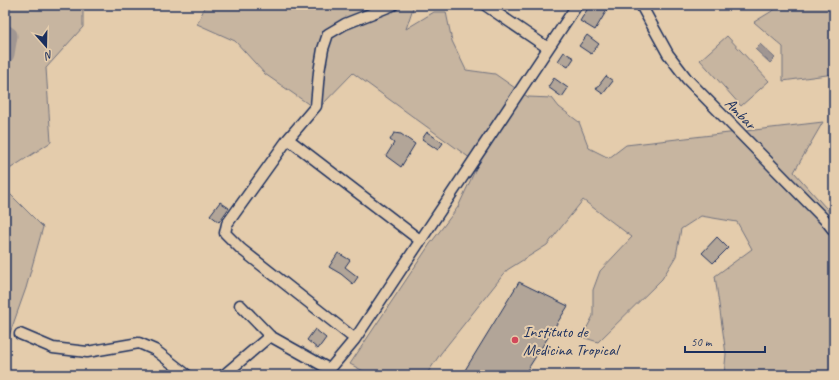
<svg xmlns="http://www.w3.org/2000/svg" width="839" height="380" viewBox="0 0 839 380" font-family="Caveat,sans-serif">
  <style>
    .green { fill: #c7b5a0; stroke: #71727f }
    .water { fill: #a09692; stroke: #6b6d7d }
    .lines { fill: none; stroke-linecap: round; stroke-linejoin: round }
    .river { stroke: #a09692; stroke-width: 19 }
    .building { fill: #b2a598; stroke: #1b2f5e }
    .minor-casing { stroke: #1b2f5e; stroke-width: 13 }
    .minor { stroke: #e4ccac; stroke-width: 10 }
    .poi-dot { fill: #d1495b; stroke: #e4ccac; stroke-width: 1.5 }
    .labels { text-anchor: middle; stroke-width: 4; stroke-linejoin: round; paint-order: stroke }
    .street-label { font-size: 16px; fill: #1b2f5e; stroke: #e4ccac }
    .poi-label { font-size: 16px; fill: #1b2f5e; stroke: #e4ccac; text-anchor: start }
  </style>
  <rect width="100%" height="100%" fill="#e4ccac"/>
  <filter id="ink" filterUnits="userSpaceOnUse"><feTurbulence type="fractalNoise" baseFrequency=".025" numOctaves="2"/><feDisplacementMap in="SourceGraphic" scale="8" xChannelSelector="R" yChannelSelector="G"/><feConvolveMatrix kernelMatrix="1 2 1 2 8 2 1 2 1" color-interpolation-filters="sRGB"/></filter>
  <g filter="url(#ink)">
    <!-- green -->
    <path class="green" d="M5,5H83V27L46,68L51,142L5,172Z
      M206,5H414L406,29L434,12H446L452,41L466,70L495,74L528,97L552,98L559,107L579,122L589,148L609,158L626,145L823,122L794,172L834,217V375H724L726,354L715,276L752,249L737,222L701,216L681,229L676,256L662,279L598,342L582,337L593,316V290L600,271L632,237L583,200L547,245L507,270L441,353L426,375H371L350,364L430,244L458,207L478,164L353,73L317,110L265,74L235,41L197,24Z
      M782,5H834V74L783,81V47L754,22Z
      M727,36L769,81L741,106L700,60Z
      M5,189L43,227L26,288L5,347Z"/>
    <!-- water -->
    <path class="water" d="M760,44L775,58L770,63L755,49Z"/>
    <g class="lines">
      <!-- river -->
      <path class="river" d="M5,34L8,36L5,54"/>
    </g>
    <!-- building -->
    <path class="building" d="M590,5H610L595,30L580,21Z
      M587,35L599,44L591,54L579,46Z
      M564,52L574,58L568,67L558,61Z
      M606,76L613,81L603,94L596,89Z
      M554,78L568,88L562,97L548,87Z
      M427,132L443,143L438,150L422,139Z
      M394,133L401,134L415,144L401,167L386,156L394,143L390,140Z
      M220,202L229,208L219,222L210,215Z
      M717,237L728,248L713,263L702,253Z
      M338,253L350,260L345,267L358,277L353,284L341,274L329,267Z
      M519,282L568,306L524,375H462Z
      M315,329L326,338L318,349L307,340Z"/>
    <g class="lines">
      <!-- minor casing -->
      <g class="minor-casing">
        <path id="minor" d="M485,5L548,48
          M641,5L668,54L687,79L827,222L834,231
          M288,139L421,241
          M240,305L270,336L329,369
          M20,334L53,348L87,352L139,343L155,350L187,375
          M355,339L241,249L225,233L227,224L288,139L316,106L319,72L323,49L328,34L345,24L393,5
          M224,375L270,336
          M325,375L355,339L577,5"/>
      </g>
      <!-- minor -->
      <use href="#minor" class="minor"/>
    </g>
  </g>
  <!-- markers -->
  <circle class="poi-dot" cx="515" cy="340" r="4"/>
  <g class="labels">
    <!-- street labels -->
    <g class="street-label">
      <text transform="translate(741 113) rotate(46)" y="6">Ambar</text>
    </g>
    <!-- poi labels -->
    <g class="poi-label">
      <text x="523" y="337">Instituto de<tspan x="523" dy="18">Medicina Tropical</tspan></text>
    </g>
  </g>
  <!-- margin -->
  <rect width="839" height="380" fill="none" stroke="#e4ccac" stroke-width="20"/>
  <rect x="10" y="10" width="819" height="360" fill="none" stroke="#1b2f5e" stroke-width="1.5" filter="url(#ink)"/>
  <!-- north arrow -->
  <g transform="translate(46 46) rotate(160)" stroke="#e4ccac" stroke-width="3" paint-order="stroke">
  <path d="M0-3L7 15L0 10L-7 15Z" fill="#1b2f5e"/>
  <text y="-6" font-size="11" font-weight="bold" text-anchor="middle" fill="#1b2f5e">N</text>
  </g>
  <!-- scale -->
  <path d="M685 346v6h80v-6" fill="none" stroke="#1b2f5e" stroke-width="2"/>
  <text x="691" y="346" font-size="12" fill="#1b2f5e" stroke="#e4ccac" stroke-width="3" paint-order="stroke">50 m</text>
</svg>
